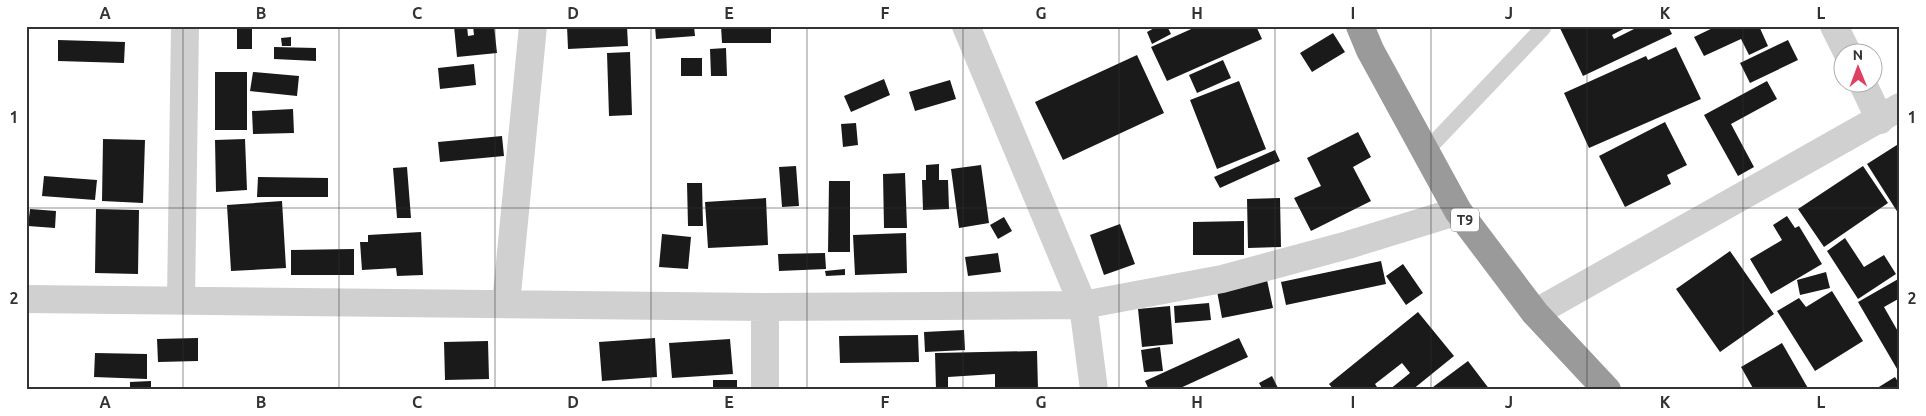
<svg xmlns="http://www.w3.org/2000/svg" width="1926" height="416" viewBox="0 0 1926 416" font-family="Ubuntu,sans-serif">
  <style>
    .building { fill: #1a1a1a }
    .lines { fill: none; stroke-linecap: round; stroke-linejoin: round }
    .lane { stroke: #d0d0d0; stroke-width: 16 }
    .street { stroke: #d0d0d0; stroke-width: 28 }
    .highway { stroke: #9a9a9a; stroke-width: 28 }
    .grid { fill: none; stroke: #333; stroke-width: 1; stroke-opacity: 0.55 }
    .labels { text-anchor: middle; stroke-width: 5; stroke-linejoin: round; paint-order: stroke }
    .shield { fill: #fff; stroke: #707070; stroke-width: 1 }
    .shield-label { font-size: 14px; font-weight: bold; fill: #333 }
    .neatline { fill: none; stroke: #333; stroke-width: 2 }
    .grid-label { font-size: 16px; text-anchor: middle; font-weight: bold; fill: #333 }
  </style>
  <rect width="100%" height="100%" fill="#fff"/>
  <!-- building -->
  <path class="building" d="M237,26H252V49H237Z
    M454,26H467L468,36L474,35L473,26H494L497,53L457,57Z
    M567,26H627L628,46L568,49Z
    M655,26H694L695,36L656,39Z
    M721,26H771V43H722Z
    M1158,26H1167L1171,34L1152,44L1147,32Z
    M1198,26H1256L1262,39L1167,81L1151,47Z
    M1559,26H1629L1612,35L1614,39L1640,26H1668L1672,34L1583,76Z
    M1717,26H1759L1768,46L1749,55L1741,39L1704,56L1694,37Z
    M1333,33L1345,52L1312,72L1300,53Z
    M291,37V46H282L281,38Z
    M58,40L125,42L124,63L58,61Z
    M1788,40L1798,60L1750,83L1740,63Z
    M274,47L316,48V61L274,59Z
    M1676,47L1701,99L1589,148L1564,93L1646,56L1648,60Z
    M726,48L727,76H711L710,49Z
    M630,52L632,115L609,116L607,53Z
    M1137,55L1164,113L1063,160L1035,102Z
    M681,58H702V76H681Z
    M1223,60L1231,78L1197,93L1189,75Z
    M474,64L476,85L440,89L438,68Z
    M215,72H247V130H215Z
    M253,72L299,76L297,96L250,91Z
    M884,79L890,95L851,112L844,96Z
    M950,80L956,99L915,111L909,92Z
    M1239,81L1266,149L1217,169L1190,100Z
    M1767,81L1777,99L1731,124L1754,167L1738,176L1704,115Z
    M293,109L294,133L253,134L252,111Z
    M1665,122L1687,165L1667,175L1671,184L1625,207L1599,156Z
    M856,123L858,145L843,147L841,124Z
    M1358,132L1371,157L1353,167L1371,201L1311,231L1294,198L1321,186L1307,158Z
    M502,136L504,156L440,162L438,142Z
    M103,139L145,140L143,203L102,201Z
    M245,139L247,190L216,192L215,140Z
    M1900,143V216L1867,164Z
    M1275,150L1280,161L1220,188L1214,177Z
    M939,164V180H948L949,209L923,210L922,180H926V165Z
    M981,165L989,223L959,228L951,169Z
    M796,166L799,206L782,207L779,167Z
    M1863,166L1888,203L1824,247L1798,209Z
    M407,167L411,218H397L393,168Z
    M905,173L907,228H884L883,174Z
    M44,176L97,180L95,200L42,196Z
    M258,177L328,178V197H257Z
    M829,181H850V252H828Z
    M687,183H702L703,226H688Z
    M766,198L768,245L708,248L705,202Z
    M1280,198L1281,247L1248,248L1247,199Z
    M282,201L286,268L231,271L227,205Z
    M30,209L56,211L55,228L28,226Z
    M96,209L139,210L138,274L95,273Z
    M1787,216L1795,228L1799,226L1822,264L1771,294L1750,259L1782,240L1773,225Z
    M1004,217L1012,231L998,239L990,225Z
    M1244,221V255H1193V222Z
    M1120,224L1135,264L1104,275L1090,235Z
    M421,232L423,275L397,276L396,268L362,270L360,242H368V235Z
    M906,233L907,273L855,275L853,235Z
    M662,234L691,237L688,269L659,267Z
    M1845,238L1864,267L1884,255L1896,274L1858,299L1827,251Z
    M354,249V275H291V250Z
    M1730,251L1774,314L1720,352L1676,289Z
    M825,253L826,269L779,271L778,254Z
    M998,253L1001,272L968,276L965,257Z
    M1381,261L1386,284L1286,305L1281,282Z
    M1403,264L1423,293L1406,305L1386,276Z
    M845,269V275L826,276L825,271Z
    M1826,272L1830,288L1800,295L1797,280Z
    M1900,278V298L1884,307L1900,335V374L1858,302Z
    M1267,280L1273,308L1222,318L1217,291Z
    M1832,291L1863,341L1815,371L1777,311L1799,298L1806,307Z
    M1209,303L1211,320L1175,323L1174,306Z
    M1170,306L1173,344L1142,347L1138,309Z
    M1418,312L1454,356L1412,390H1389L1410,373L1402,363L1375,384L1379,390H1334L1329,384Z
    M964,330L965,350L925,352L924,332Z
    M918,335L919,362L840,363L839,336Z
    M198,338V361L158,362L157,339Z
    M655,338L657,377L602,381L599,342Z
    M1239,338L1248,357L1176,390H1149L1145,381Z
    M730,339L733,374L672,378L669,343Z
    M488,341L489,379L445,380L444,342Z
    M1782,343L1809,390H1754L1741,367Z
    M1160,347L1163,371L1144,372L1141,350Z
    M1037,351L1038,390H995V374L948,377V390H936L935,353Z
    M95,353L147,354V379L94,377Z
    M1468,361L1490,390H1429Z
    M1272,376L1279,390H1263L1259,383Z
    M1895,377L1900,385V390H1874Z
    M713,380H737V390H713Z
    M151,381V390H130V382Z
    M643,387L668,388V390H643Z"/>
  <g class="lines">
    <!-- lane -->
    <path class="lane" d="M1426,151L1543,28"/>
    <!-- street -->
    <path class="street" d="M966,26L1083,305L1094,390
      M1834,26L1847,52
      M1862,82L1880,120
      M26,299L765,307L1083,305L1222,279L1348,245L1458,211
      M181,300L185,26
      M506,304L533,26
      M1535,313L1900,107
      M765,390V307"/>
    <!-- highway -->
    <path class="highway" d="M1360,26L1370,50L1458,211L1535,313L1607,390"/>
  </g>
  <!-- grid -->
  <path class="grid" d="M183,26V390M339,26V390M495,26V390M651,26V390M807,26V390M963,26V390M1119,26V390M1275,26V390M1431,26V390M1587,26V390M1743,26V390M26,208H1900"/>
  <g class="labels">
    <!-- shield labels -->
    <rect class="shield" x="1451" y="208.5" width="28" height="23" rx="4"/>
    <g class="shield-label">
      <text x="1465" y="225">T9</text>
    </g>
  </g>
  <!-- border -->
  <rect width="1926" height="416" fill="none" stroke="#ffffff" stroke-width="55"/>
  <!-- north arrow -->
  <g transform="translate(1858 68) rotate(359)"><circle r="24" fill="#ffffff" stroke="#adadad"/>
  <path d="M0-4L9 19L0 12L-9 19Z" fill="#de4061"/>
  <text y="-8" font-size="14" font-weight="bold" text-anchor="middle" fill="#333333">N</text>
  </g>
  <rect x="28" y="28" width="1870" height="360" class="neatline"/>
  <g class="grid-label">
    <text x="105" y="19">A</text>
    <text x="261" y="19">B</text>
    <text x="417" y="19">C</text>
    <text x="573" y="19">D</text>
    <text x="729" y="19">E</text>
    <text x="885" y="19">F</text>
    <text x="1041" y="19">G</text>
    <text x="1197" y="19">H</text>
    <text x="1353" y="19">I</text>
    <text x="1509" y="19">J</text>
    <text x="1665" y="19">K</text>
    <text x="1821" y="19">L</text>
    <text x="14" y="123">1</text>
    <text x="1912" y="123">1</text>
    <text x="14" y="304">2</text>
    <text x="1912" y="304">2</text>
    <text x="105" y="408">A</text>
    <text x="261" y="408">B</text>
    <text x="417" y="408">C</text>
    <text x="573" y="408">D</text>
    <text x="729" y="408">E</text>
    <text x="885" y="408">F</text>
    <text x="1041" y="408">G</text>
    <text x="1197" y="408">H</text>
    <text x="1353" y="408">I</text>
    <text x="1509" y="408">J</text>
    <text x="1665" y="408">K</text>
    <text x="1821" y="408">L</text>
  </g>
</svg>
